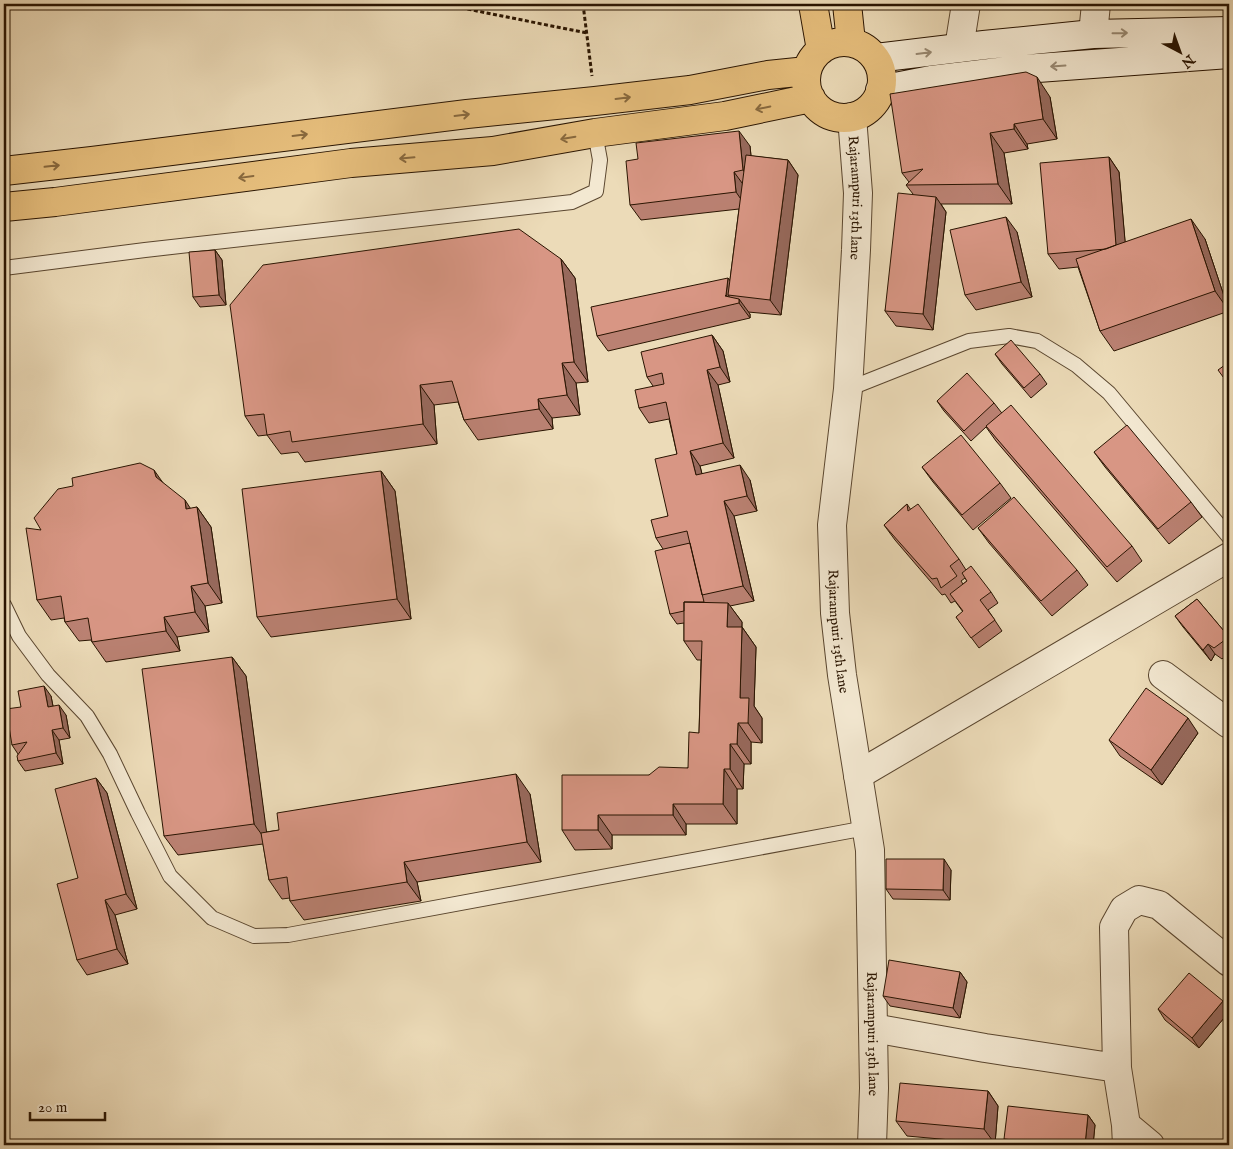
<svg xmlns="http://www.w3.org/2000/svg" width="1233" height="1149" viewBox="0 0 1233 1149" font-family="'IM FELL English',serif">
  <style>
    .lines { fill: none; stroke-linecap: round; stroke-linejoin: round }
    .service-casing { stroke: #5a462f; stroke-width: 16 }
    .minor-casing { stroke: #5a462f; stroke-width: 30 }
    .tertiary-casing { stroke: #5a462f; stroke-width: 30 }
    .secondary-casing { stroke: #291401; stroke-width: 30 }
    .primary-casing { stroke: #291401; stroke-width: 30 }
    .path { stroke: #291401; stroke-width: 3; stroke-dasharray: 4 2.5; stroke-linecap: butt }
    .service { stroke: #f3e8d1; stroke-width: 14 }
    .minor { stroke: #f3e8d1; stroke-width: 28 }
    .tertiary { stroke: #f3e8d1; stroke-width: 28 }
    .secondary { stroke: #f3e8d1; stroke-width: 28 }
    .primary { stroke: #e6be7c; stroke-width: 28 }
    .wall { fill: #ba8172; stroke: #291401; fill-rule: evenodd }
    .shaded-wall { fill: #97695c; stroke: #291401 }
    .building { fill: #d89684; stroke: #291401 }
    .oneway { stroke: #988973 }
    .oneway2 { stroke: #88693e }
    .labels { text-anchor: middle; stroke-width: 4; stroke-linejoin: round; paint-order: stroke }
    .street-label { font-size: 14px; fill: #291401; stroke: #f3e8d1 }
  </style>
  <rect width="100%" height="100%" fill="#ecdbb8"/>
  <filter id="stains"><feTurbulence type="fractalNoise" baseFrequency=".004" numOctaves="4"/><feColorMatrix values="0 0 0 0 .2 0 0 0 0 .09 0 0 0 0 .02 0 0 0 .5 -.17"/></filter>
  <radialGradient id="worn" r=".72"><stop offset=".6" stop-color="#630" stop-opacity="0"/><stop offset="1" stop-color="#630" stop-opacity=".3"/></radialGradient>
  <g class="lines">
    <!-- service casing -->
    <g class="service-casing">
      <path id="service" d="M4,268L145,250L572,202L596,191L600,160L595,133
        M848,389L969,341L1009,336L1037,341L1076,365L1109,393L1229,537
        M4,605L19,636L48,675L87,716L110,754L138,813L170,876L212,918L254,936L288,935L866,828"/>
    </g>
    <!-- minor casing -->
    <g class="minor-casing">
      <path id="minor" d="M1093,34L1096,4
        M959,48L966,4
        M1163,675L1229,724
        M858,775L1229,557
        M873,1028L985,1048L1117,1068
        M1126,1125L1150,1145
        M1127,1145L1126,1125L1117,1068L1114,927L1124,909L1139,900L1159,905L1229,962"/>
    </g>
    <!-- tertiary casing -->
    <g class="tertiary-casing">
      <g id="tertiary">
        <path id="s1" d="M852,117L858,193L856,250L848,389L832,525L835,613L842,675L870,850L874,1088L872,1145"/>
      </g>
    </g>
    <!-- secondary casing -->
    <g class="secondary-casing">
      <path id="secondary" d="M876,58L984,45L1093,34L1229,31
        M880,90L931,80L1024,69L1229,54"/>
    </g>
    <!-- primary casing -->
    <g class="primary-casing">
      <path id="primary" d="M813,4L821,50
        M847,4L851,42
        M806 80a38 38 0 1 1 76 0a38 38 0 1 1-76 0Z
        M4,171L92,161L467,114L595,101L690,90L768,75L807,71
        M4,207L55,202L351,163L493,151L595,133L725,116L811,98"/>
    </g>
    <!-- path -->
    <path class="path" d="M442,4L587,33
      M583,4L592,76"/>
    <!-- service -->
    <use href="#service" class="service"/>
    <!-- minor -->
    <use href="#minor" class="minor"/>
    <!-- tertiary -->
    <use href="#tertiary" class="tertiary"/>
    <!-- secondary -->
    <use href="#secondary" class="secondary"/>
    <!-- primary -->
    <use href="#primary" class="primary"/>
  </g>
  <!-- wall -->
  <path class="wall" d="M1050,97L1057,139L1027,144L1028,149L1004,153L1012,204H941L946,212L933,330L896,326L885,311L913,194L906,185L909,182L902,173Z
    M750,146L751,156L788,160L798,175L781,315L748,312L750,314V318L608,351L597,336L730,280L739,209L641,220L630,205Z
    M1109,157L1119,172L1125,242L1205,239L1229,311L1114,351L1100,331L1078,267L1059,269L1048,254Z
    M1017,232L1032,297L976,310L965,295Z
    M215,250L222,260L226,305L200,307L193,297Z
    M561,259L575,278L588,382L576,383L580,415L552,418L553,429L478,440L464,420L458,402L434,405L437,444L305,462L298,452L281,454L267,435L258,436L245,416Z
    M712,335L723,351L730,382L718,385L734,458L700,466L702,474L750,480L757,511L734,516L754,601L730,606L742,622V627L756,647L754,706L762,718V743L751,742V764H744L743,789H737V824H686V835H612V849L575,850L562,830L649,775L688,768L699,733L701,660H697L684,641V623L677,624L670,614L663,549L656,538L668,516L677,454L669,419L649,423L639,408L653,386L647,377Z
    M995,354L1040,374L1047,384L1031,398L1002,364Z
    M937,401L994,403L1001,412L1132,546L1142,561L1117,582L996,441L986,427L971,441L944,411Z
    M1094,452L1191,502L1202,517L1169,544L1105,467Z
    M922,467L1000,483L1011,498L973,530L933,482Z
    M381,471L395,491L411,619L271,637L257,617Z
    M164,484L190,509L197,507L211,527L222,603L205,606L209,632L177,637L180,651L106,662L92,642L91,640L79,641L65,622L64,618L51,620L37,600L41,530Z
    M907,504L911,510L959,559L966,570L991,592L998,603L988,610L1002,631L979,648L956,617L963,612L955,601L951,603L945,594L942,595L895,540L884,525ZM965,578L967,581L963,584L961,581Z
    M978,528L1077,570L1088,585L1052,616L989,543Z
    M1197,599L1229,637V652L1222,659L1215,654L1211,661L1183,627L1175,616Z
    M232,657L246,676L266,832L530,794L541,862L417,882L421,901L304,920L290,901V898L282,899L269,880L263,844L178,855L164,836Z
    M51,696L53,706L66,715L70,738L59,740L63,764L25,771L18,761V754L12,745L21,707Z
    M1198,733L1162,785L1120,756L1109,740Z
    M96,778L107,793L137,909L115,915L128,964L87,975L77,960L78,878Z
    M951,870L950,900L893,899L886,889Z
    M960,972L967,982L960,1018L890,1006L883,996Z
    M1223,1001L1229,1011V1012L1199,1048L1165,1020L1158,1009Z
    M988,1091L998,1106L995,1144L907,1136L896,1121Z
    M1088,1115L1095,1125L1093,1145H1008L1004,1139Z"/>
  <!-- shaded-wall -->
  <path class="shaded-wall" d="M1037,77L1050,97L1057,139L1043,119Z
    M1014,124L1027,144L1028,149L1014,129Z
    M739,131L750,146L754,186L743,170Z
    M990,133L1004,153L1012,204L998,184Z
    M1109,157L1119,172L1127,263L1116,248Z
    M788,160L798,175L781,315L770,300Z
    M734,172L745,187L747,208L736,192Z
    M936,197L946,212L933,330L923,314Z
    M1006,217L1017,232L1032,297L1021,282Z
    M1191,219L1205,239L1229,311L1215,291Z
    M215,250L222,260L226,305L219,295Z
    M561,259L575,278L588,382L574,362Z
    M728,278L739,293L728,295L734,304H733L726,295Z
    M739,299L750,314V318L739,303Z
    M712,335L723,351L730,382L720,367Z
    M562,363L576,383L580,415L567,395Z
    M707,370L718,385L734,458L723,443Z
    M420,385L434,405L437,444L423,424Z
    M538,399L552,418L553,429L539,409Z
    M690,451L700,466L706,490L696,475Z
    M740,465L750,480L757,511L747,496Z
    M154,470L168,490L156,477Z
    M381,471L395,491L411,619L397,599Z
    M185,500L198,520L186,509Z
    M724,501L734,516L754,601L743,586Z
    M197,507L211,527L222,603L208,583Z
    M191,586L205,606L209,632L195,612Z
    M728,603L742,622L741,647L727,627Z
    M164,617L177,637L180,651L166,631Z
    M742,627L756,647L754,706L762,718V743L748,723L740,698Z
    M1208,644L1215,654L1211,661L1203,650Z
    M232,657L246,676L268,843L254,824Z
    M44,686L51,696L55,717L48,707Z
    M59,705L66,715L70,738L63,728Z
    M1188,718L1198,733L1162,785L1151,770Z
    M738,723L751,742V764L737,744Z
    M52,730L59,740L63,764L56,753Z
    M730,744L744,764L743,789L730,769Z
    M724,769L737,789V824L723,804Z
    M516,774L530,794L541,862L527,842Z
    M96,778L107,793L137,909L126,894Z
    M673,804L686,824V835L673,815Z
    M598,815L612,835V849L598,830Z
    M944,859L951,870L950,900L943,890Z
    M404,862L417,882L421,901L407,882Z
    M105,900L115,915L128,964L117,949Z
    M960,972L967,982L960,1018L953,1008Z
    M1223,1001L1229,1011V1012L1199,1048L1192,1038Z
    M988,1091L998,1106L995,1144L984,1129Z
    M1088,1115L1095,1125L1093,1145H1085Z"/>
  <!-- building -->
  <path class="building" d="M1026,72L1037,77L1043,119L1014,124V129L990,133L998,184L906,185L923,169L902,173L890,94Z
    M739,131L743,170L734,172L736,192L630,205L626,161L638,159L636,143Z
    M746,155L788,160L770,300L728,295Z
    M1109,157L1116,245L1106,249L1048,254L1040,163Z
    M898,193L936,197L923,314L885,311Z
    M1006,217L1021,282L965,295L950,230Z
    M1191,219L1215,291L1100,331L1076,259Z
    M519,229L561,259L574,362L562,363L567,395L538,399L539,409L464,420L452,381L420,385L423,424L292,442L290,431L267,435L264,414L245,416L230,305L263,265Z
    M215,250L219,295L193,297L189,252Z
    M728,278L726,295L725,296L739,299V303L597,336L591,307Z
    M712,335L720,367L707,370L723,443L690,451L696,475L740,465L747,496L724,501L743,586L702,595L687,531L656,538L651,520L668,516L655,459L677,454L666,402L639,408L635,390L664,384L662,373L647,377L641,352Z
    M1011,340L1040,374L1024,388L995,354Z
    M1229,362V385L1218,370Z
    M967,373L994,403L964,431L937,401Z
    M1011,405L1132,546L1107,567L986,426Z
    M1127,425L1191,502L1158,529L1094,452Z
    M961,435L1000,483L962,515L922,467Z
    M140,463L154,470L156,477L185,500L186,509L197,507L208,583L191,586L195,612L164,617L166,631L92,642L88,618L65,622L61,596L37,600L26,528L41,530L34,518L58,489L73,486L72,478Z
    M381,471L397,599L257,617L242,489Z
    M1014,497L1077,570L1041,601L978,528Z
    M907,504L908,511L918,504L959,559L950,566L957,576L941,588L937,578L932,579L884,525Z
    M690,543L704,602H684V611L670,614L655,551Z
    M971,566L991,592L980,600L995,620L971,638L956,617L963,611L950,594L967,581L962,573Z
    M1197,599L1229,637L1214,648L1208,644L1203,650L1175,616Z
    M684,602L728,603L727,627H742L740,698H749L748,723H738L737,744H730V769H724L723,804H673V815H598V830H562V775H649L659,767L688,768L689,732L699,733L702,641H684Z
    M232,657L254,824L164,836L142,669Z
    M44,686L48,707L59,705L63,728L52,730L56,753L18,761L17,756L27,742L12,745L6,709L21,707L18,691Z
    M1146,688L1188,718L1151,770L1109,740Z
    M516,774L527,842L404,862L407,882L290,901L287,877L269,880L261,833L279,830L277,813Z
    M96,778L126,894L105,900L117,949L77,960L57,884L78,878L55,789Z
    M886,859H944L943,890L886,889Z
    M889,960L960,972L953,1008L883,996Z
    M1189,973L1223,1001L1192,1038L1158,1009Z
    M900,1083L988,1091L984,1129L896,1121Z
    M1008,1106L1088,1115L1085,1145H1061L1004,1139Z"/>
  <!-- one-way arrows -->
  <defs><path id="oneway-shaft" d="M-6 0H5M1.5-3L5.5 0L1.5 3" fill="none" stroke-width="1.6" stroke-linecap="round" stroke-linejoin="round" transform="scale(1.25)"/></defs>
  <g class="oneway">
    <use href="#oneway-shaft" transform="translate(1120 33) rotate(-1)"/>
    <use href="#oneway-shaft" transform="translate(924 53) rotate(-7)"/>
    <use href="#oneway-shaft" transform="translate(1058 66) rotate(176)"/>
  </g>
  <g class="oneway2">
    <use href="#oneway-shaft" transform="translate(623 98) rotate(-7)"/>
    <use href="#oneway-shaft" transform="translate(763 108) rotate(168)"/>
    <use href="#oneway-shaft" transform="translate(462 115) rotate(-7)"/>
    <use href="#oneway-shaft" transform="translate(300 135) rotate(-7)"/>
    <use href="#oneway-shaft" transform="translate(568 138) rotate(170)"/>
    <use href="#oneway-shaft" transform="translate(407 158) rotate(175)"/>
    <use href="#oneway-shaft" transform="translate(52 166) rotate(-6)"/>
    <use href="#oneway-shaft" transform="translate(246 177) rotate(172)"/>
  </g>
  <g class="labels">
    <!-- street labels -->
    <g class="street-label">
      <text dy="5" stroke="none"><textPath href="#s1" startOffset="81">Rajarampuri 13th lane</textPath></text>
      <text dy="5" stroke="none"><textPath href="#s1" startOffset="516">Rajarampuri 13th lane</textPath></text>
      <text dy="5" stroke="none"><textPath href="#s1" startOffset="921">Rajarampuri 13th lane</textPath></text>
    </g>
  </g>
  <!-- margin -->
  <rect width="1233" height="1149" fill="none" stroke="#ecdbb8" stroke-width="20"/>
  <rect x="5" y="5" width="1223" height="1139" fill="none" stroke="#291401" stroke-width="2.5"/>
  <rect x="10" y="10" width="1213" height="1129" fill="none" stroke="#291401"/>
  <!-- north arrow -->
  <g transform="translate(1180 52) rotate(139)" stroke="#f3e8d1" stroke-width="4" paint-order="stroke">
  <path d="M0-4L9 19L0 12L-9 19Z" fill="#291401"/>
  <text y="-8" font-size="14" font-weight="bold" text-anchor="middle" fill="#291401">N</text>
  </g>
  <!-- scale -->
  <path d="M30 1112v8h75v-8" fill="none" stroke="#291401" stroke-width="2.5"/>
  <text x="38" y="1112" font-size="15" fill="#291401" stroke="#f3e8d1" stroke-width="4" paint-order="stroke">20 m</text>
  <rect width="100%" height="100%" filter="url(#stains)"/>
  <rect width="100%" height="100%" fill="url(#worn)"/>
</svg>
